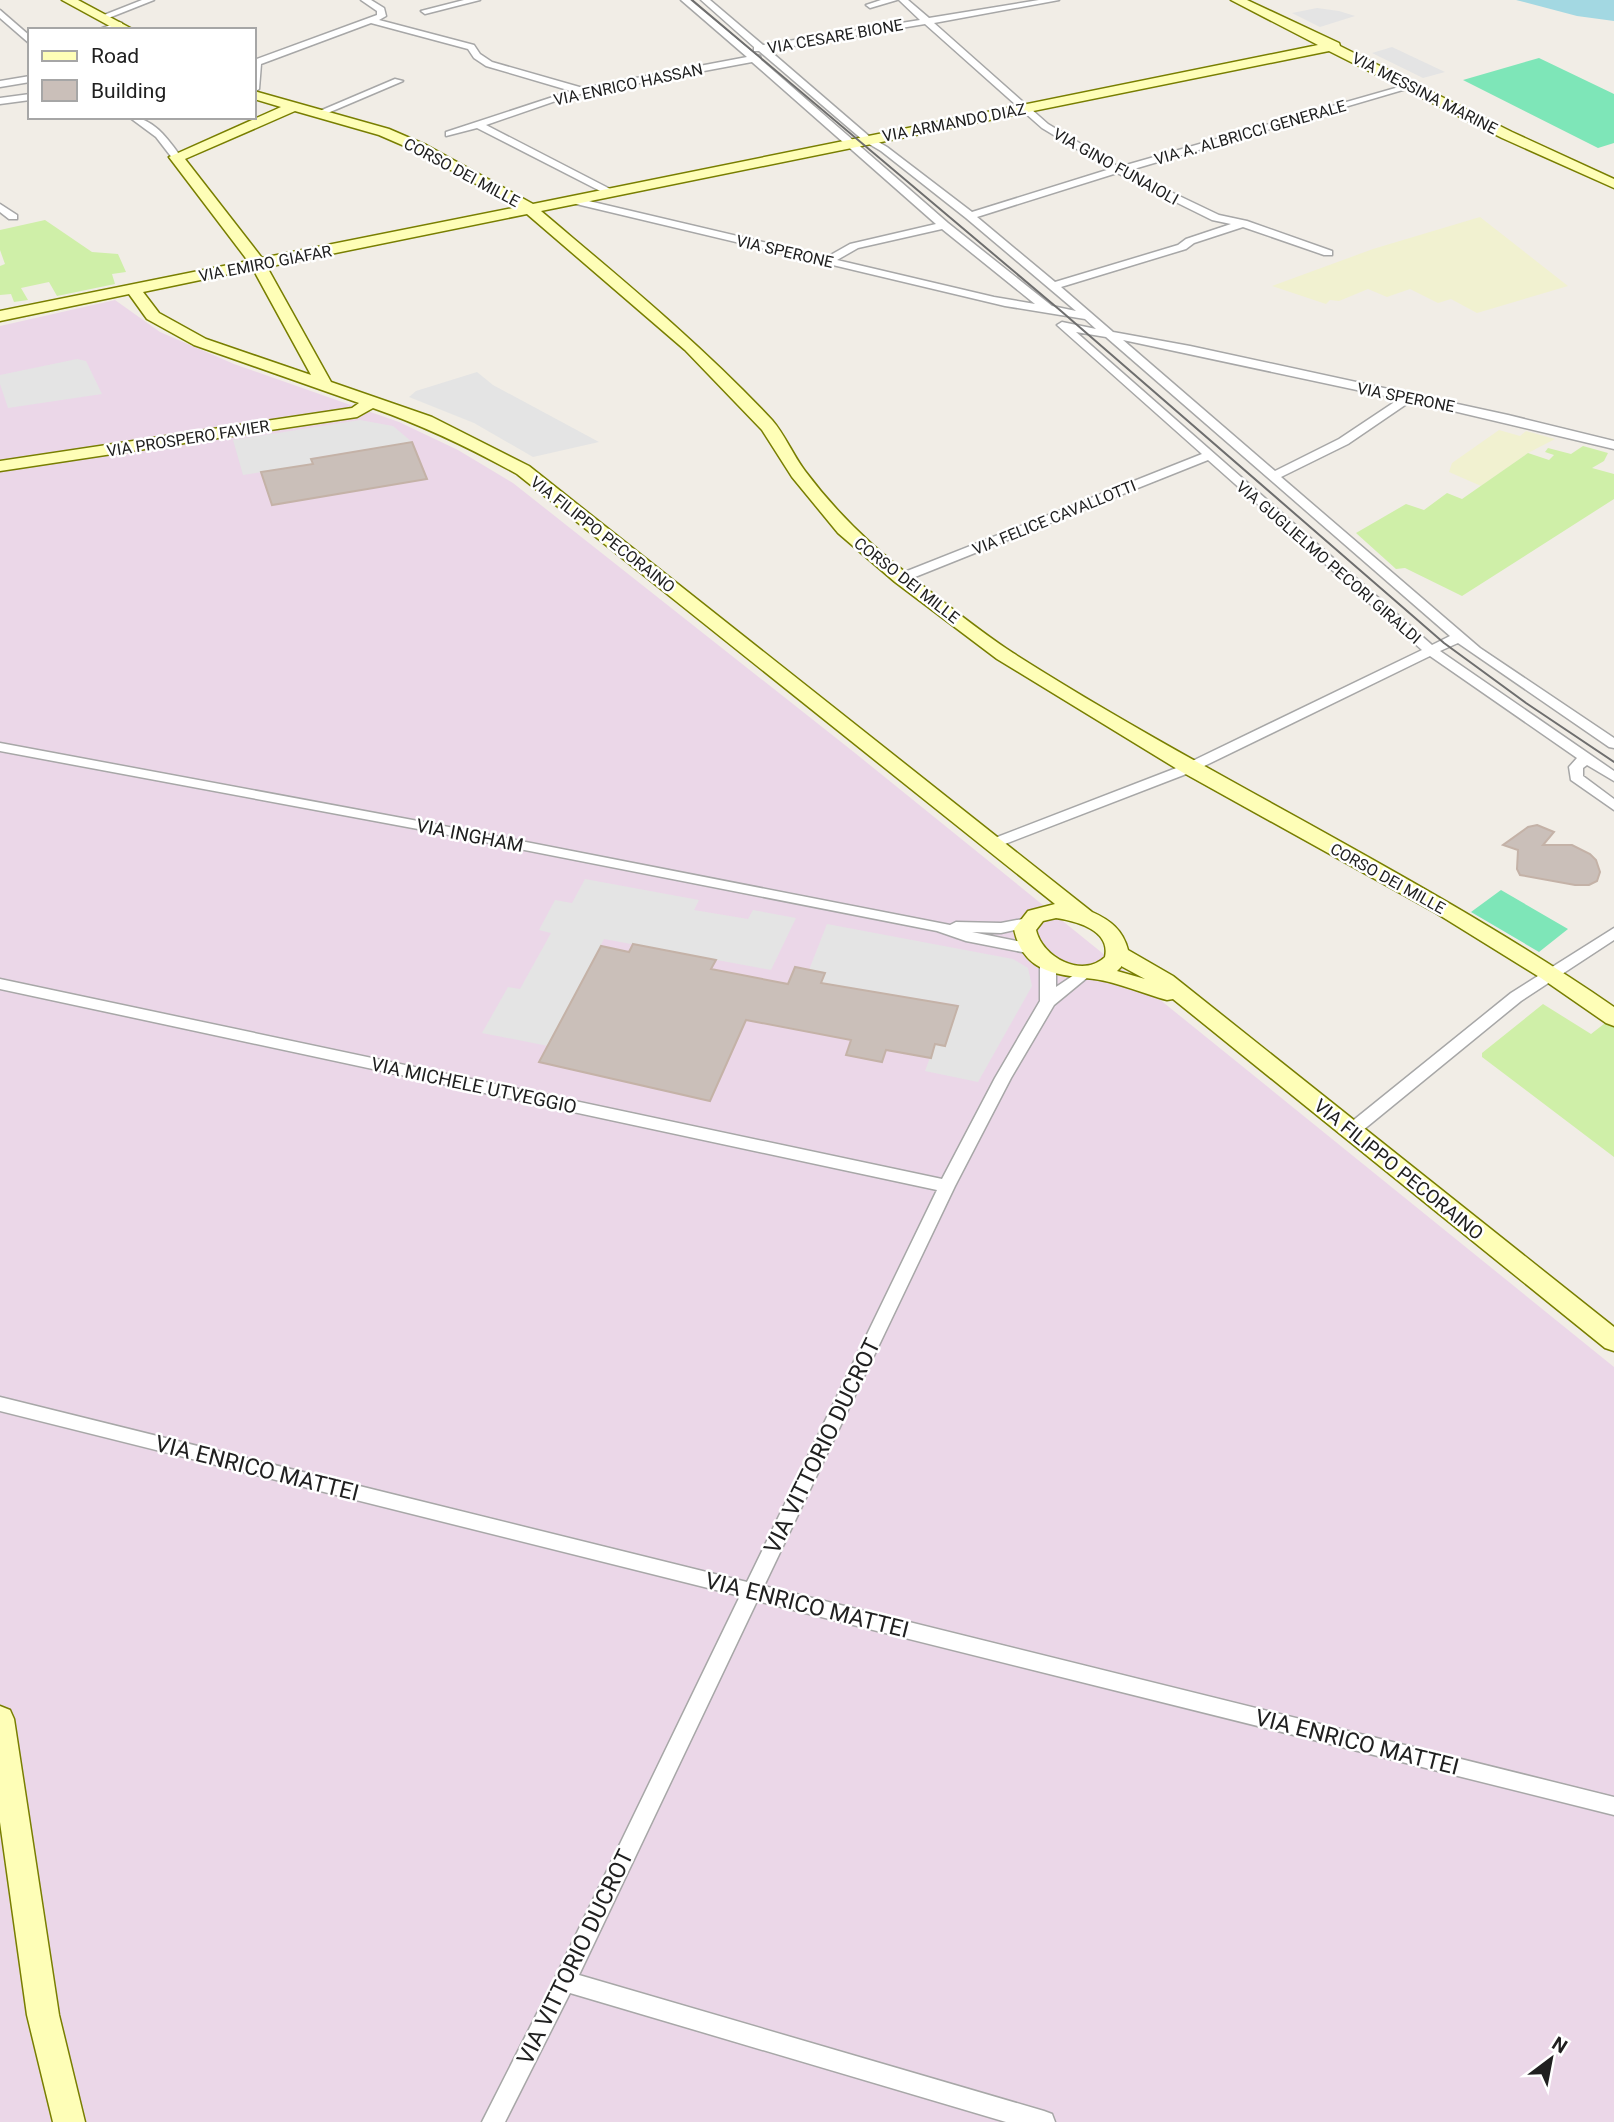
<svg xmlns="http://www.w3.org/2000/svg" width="1614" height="2122" viewBox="0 0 1614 2122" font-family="Roboto,sans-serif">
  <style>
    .industrial { fill: #ebd7e8 }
    .farmland { fill: #f1f1d0 }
    .grass { fill: #cfefa8 }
    .pitch { fill: #7ee6b8 }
    .parking { fill: #e4e4e4 }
    .water { fill: #a3d8e2 }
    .building { fill: #cabfb9; stroke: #c4b2a7; stroke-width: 2 }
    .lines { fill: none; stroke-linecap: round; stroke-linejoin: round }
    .street-casing { stroke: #a7a7a7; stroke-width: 3 }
    .secondary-casing { stroke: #787e00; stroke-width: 3 }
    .street { fill: #fff; fill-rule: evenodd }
    .secondary { fill: #fefeb7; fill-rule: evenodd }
    .tram { stroke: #6e6e6e; stroke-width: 2 }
    .labels { text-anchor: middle; stroke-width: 5; stroke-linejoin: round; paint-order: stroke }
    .far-street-label { font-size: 16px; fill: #202020; stroke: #fff }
    .street-label { font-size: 19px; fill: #202020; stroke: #fff }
    .near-street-label { font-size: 23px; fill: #202020; stroke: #fff }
  </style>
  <rect width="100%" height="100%" fill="#f1ede6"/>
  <!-- industrial -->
  <path class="industrial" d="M115,300L160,332L234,364L399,422L458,450L513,483L855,753L1614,1367V2122H0V326Z"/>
  <!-- farmland -->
  <path class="farmland" d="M1480,217L1568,286L1477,313L1451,299L1438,303L1410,289L1387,297L1368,289L1339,301L1330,300L1326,304L1272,286L1373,249Z
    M1499,430L1520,436L1526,431L1555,439L1528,453L1481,486L1449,472L1452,463Z"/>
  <!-- grass -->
  <path class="grass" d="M45,220L92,252L118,254L126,272L112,274L115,284L57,296L49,282L21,288L28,300L14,302L11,294L0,295V266L5,264L0,250V230Z
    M1583,446L1608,453L1604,461L1592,468L1614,474V499L1462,596L1405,568L1396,569L1356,533L1406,504L1424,510L1447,493L1462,499L1528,453L1549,460L1554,455L1545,452L1548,448L1571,454Z
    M1543,1004L1591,1034L1609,1020L1614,1023V1157L1482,1057V1053Z"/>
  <!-- pitch -->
  <path class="pitch" d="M1539,58L1614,94V143L1598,148L1463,80Z
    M1501,890L1568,929L1539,952L1471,912Z"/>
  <!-- parking -->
  <path class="parking" d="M1317,8L1339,11L1355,16L1320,27L1292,13Z
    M1392,47L1445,72L1423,78L1372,53Z
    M77,359L86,361L102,394L8,408L0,384V375Z
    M477,372L493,385L599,442L533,457L474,423L409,397L416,391Z
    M360,420L393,426L412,442L312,458L313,464L243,475L233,440Z
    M585,879L699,900L694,910L748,919L753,910L796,918L771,970L604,939L548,1046L482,1033L508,987L520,989L551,933L539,930L555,900L572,903Z
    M827,924L1013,959L1028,968L1032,986L978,1082L925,1071L935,1044L945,1045L958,1005L821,983L825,973L809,970Z"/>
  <!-- water -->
  <path class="water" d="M1516,0H1614V21L1577,16Z"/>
  <!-- building -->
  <path class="building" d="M412,442L427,479L272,505L261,472L313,464L311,459Z
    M1537,825L1554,832L1543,845H1572L1590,854L1596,860L1600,872L1597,881L1589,885H1575L1520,875L1517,869L1518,850L1503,845L1528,827Z
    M633,944L716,960L711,969L788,984L795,967L825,973L821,983L958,1006L945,1046L935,1044L931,1058L886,1050L882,1062L846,1055L851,1040L746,1020L710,1101L539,1062L601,946L629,952Z"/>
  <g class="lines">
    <!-- street casing -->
    <g class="street-casing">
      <path id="street" d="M142,0H154L106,19L99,17Z
        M361,0H371L384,8L386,16L379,20L474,45L480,54L492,62L583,88L747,57L681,0H690L756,55L760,56L761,60L948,223L1052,306L1076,311L966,218L881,151L864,141L759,51H754V47L701,0H710L763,45L920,20L899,0H908L929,18L1039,0H1059L934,23L1048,124L1119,167L1413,83V87L1127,171L1219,215L1247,221L1332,251V255H1324L1243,227L1194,243L1186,249L1061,287L1113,332L1190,346L1508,415L1614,441V449L1411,401L1348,444L1281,477L1480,648L1614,738V748L1609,747L1458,643L1440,651L1614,771V781L1587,765L1583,768V776L1614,799V810L1571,780L1569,767L1577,758L1430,656L1194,771L997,847H987L985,844L987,841L1184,765L1422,650L1208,460L905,581H897V575L1202,454L1057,325L1062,322L1096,329L1085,319L1005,306L572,203V199L576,198L827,257L850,244L936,224L752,62L570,96L486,125L614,191L615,193L610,196L477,128L446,136V132L571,91L486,66L474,58L468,49L371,23L261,64L259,89L254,92V60L377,15V11ZM925,24L1042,128L1110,169L972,212L887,147L870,137L769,50ZM1117,173L1212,220L1231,224L1186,239L1178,245L1055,282L977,217ZM942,229L1035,304L994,297L837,260L858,248ZM1076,332L1106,337L1450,636L1432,645ZM1123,340L1399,399L1339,439L1275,471Z
        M464,0H480L425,14L421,11Z
        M881,0H897L870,8L866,5Z
        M0,10L30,36V44L0,18Z
        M119,22L122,23V27L97,30Z
        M30,76V82L0,87V81Z
        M395,79L403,81L323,115L315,113Z
        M30,94V100L0,104V98Z
        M129,117C153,117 168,139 181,157L179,159H173L156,137Z
        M0,204L17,215V219H9L0,212Z
        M0,743L418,821L950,925L956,922L1001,923L1028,918L1033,920L1035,923L1033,926L1001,933L972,932L1032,944L1040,949L1032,954L966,941L937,931L418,829L0,751Z
        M1614,928V940L1521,1001L1357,1135H1345L1343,1131L1345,1127L1511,993Z
        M1048,958L1056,963V987L1086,967L1094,972L1054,1005L1011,1078L955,1186L764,1586L1614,1797V1815L757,1601L579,1975L1044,2111L1052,2114L1055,2122H1006L570,1993L505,2122H482L557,1974L740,1596L0,1411V1397L747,1582L937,1190L0,989V979L942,1179L995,1078L1040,1001V963Z"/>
    </g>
    <!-- secondary casing -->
    <g class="secondary-casing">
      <path id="secondary" d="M62,0H78L134,30H117Z
        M1231,0H1247L1339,43L1340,46L1512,132L1614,179V188L1502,138L1329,51L541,211C620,278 701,344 772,420C785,435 793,455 805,471C835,511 871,546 910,576C944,602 978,630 1013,653C1209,778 1422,875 1614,1007V1026L1606,1023L1541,978L1436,913L1182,772L997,659L895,582L838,533L792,477L762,430L685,350L527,214L267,267L331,382L432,417L529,466L1092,912C1110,920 1123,930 1128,950L1173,976L1614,1327V1351L1605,1348L1173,999L1167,1000C1144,994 1118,982 1094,979C1057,975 1023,973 1014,929L1028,911L1055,904L517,474C470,448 424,426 373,408L357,417L0,471V461L352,408L359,403L194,345L147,319L129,294L0,321V311L248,261L169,157L281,107L254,99V91L389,129L426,145L533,204L1318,45ZM295,111L379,135L416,151L518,207L262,258L185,159ZM253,269L311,375L206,339L159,313L143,292ZM1056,918C1076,921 1111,930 1105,957C1082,979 1042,957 1036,930L1043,921ZM1121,967V966L1145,979L1117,971Z
        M0,1706L10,1710L14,1719L59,2015L85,2122H53L27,2015L0,1822Z"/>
    </g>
    <!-- street -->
    <use href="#street" class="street"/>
    <!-- secondary -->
    <use href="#secondary" class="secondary"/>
    <!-- tram -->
    <path class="tram" d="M692,0L1061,311L1444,643L1526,703L1614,762"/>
  </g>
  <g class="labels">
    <!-- far-street labels -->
    <g class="far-street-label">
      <text transform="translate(835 36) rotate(-10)" y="6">VIA CESARE BIONE</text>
      <text transform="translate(628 84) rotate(-12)" y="6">VIA ENRICO HASSAN</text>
      <text transform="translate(1425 93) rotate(27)" y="6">VIA MESSINA MARINE</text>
      <text transform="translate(954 122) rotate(-11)" y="6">VIA ARMANDO DIAZ</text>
      <text transform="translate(1250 132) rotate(-16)" y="6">VIA A. ALBRICCI GENERALE</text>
      <text transform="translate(1116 166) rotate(29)" y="6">VIA GINO FUNAIOLI</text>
      <text transform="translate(462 172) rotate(28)" y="6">CORSO DEI MILLE</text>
      <text transform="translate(785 251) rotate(13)" y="6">VIA SPERONE</text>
      <text transform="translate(265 263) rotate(-11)" y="6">VIA EMIRO GIAFAR</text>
      <text transform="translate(1406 397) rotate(11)" y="6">VIA SPERONE</text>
      <text transform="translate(188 438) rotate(-9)" y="6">VIA PROSPERO FAVIER</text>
      <text transform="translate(1054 517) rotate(-22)" y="6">VIA FELICE CAVALLOTTI</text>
      <text transform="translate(603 534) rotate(38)" y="6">VIA FILIPPO PECORAINO</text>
      <text transform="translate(1329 562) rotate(41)" y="6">VIA GUGLIELMO PECORI GIRALDI</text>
      <text transform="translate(907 580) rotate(38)" y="6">CORSO DEI MILLE</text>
      <text transform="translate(1388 878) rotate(29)" y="6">CORSO DEI MILLE</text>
    </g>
    <!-- street labels -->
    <g class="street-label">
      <text transform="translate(470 835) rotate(11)" y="7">VIA INGHAM</text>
      <text transform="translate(474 1085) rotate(12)" y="7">VIA MICHELE UTVEGGIO</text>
      <text transform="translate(1399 1169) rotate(39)" y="7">VIA FILIPPO PECORAINO</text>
    </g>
    <!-- near-street labels -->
    <g class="near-street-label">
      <text transform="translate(822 1446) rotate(-64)" y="8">VIA VITTORIO DUCROT</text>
      <text transform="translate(257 1468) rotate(14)" y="8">VIA ENRICO MATTEI</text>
      <text transform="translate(807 1605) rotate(14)" y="8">VIA ENRICO MATTEI</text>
      <text transform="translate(1357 1742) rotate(14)" y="8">VIA ENRICO MATTEI</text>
      <text transform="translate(575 1957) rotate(-64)" y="8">VIA VITTORIO DUCROT</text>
    </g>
  </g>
  <!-- legend -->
  <rect x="28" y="28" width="228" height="91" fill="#ffffff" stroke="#a6a6a6" stroke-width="2"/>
  <rect x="42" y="51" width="35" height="10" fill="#fefeb7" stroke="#a6a6a6" stroke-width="2"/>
  <text x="91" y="63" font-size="21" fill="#202020">Road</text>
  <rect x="42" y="80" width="35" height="21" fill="#cabfb9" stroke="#a6a6a6" stroke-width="2"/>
  <text x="91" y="98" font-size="21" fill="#202020">Building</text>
  <!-- north arrow -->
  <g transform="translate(1551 2059) rotate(32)" stroke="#ffffff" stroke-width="5" paint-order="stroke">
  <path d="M0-5L12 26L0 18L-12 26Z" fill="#202020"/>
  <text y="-10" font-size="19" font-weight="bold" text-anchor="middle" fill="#202020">N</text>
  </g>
</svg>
